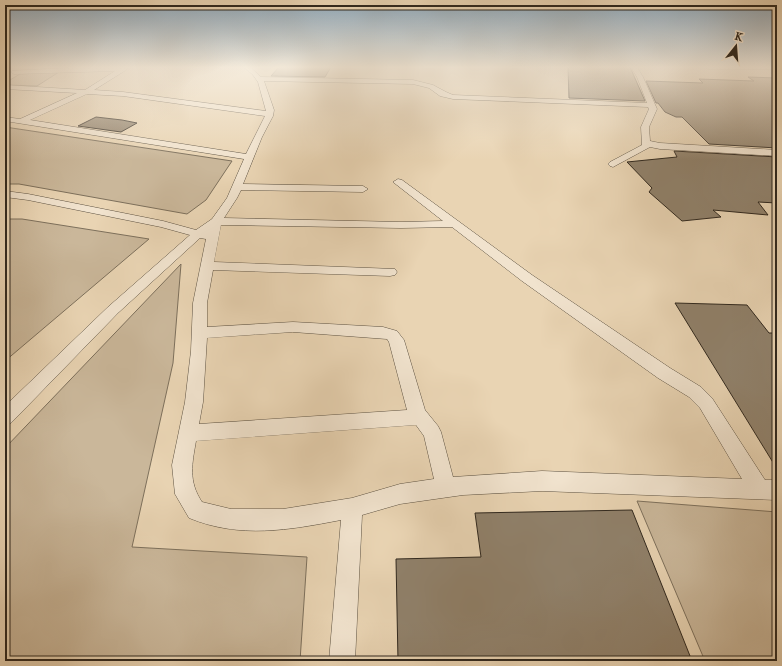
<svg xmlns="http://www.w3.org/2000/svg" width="782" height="666" viewBox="0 0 782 666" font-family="'IM FELL Great Primer',serif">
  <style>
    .green { fill: #cab79a; stroke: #7d705c }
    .building { fill: #90816b; stroke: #30281e }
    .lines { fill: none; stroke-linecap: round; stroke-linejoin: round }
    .minor-casing { stroke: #5e5343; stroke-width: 1 }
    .minor { fill: #f1e3ce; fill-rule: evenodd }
  </style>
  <rect width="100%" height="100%" fill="#e9d4b3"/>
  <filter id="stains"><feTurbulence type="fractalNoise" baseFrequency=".005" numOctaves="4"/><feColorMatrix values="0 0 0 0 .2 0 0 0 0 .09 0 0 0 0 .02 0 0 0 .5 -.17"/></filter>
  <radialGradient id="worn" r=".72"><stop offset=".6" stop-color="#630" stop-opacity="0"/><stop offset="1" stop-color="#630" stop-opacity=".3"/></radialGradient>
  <!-- green -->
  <path class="green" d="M59,72L37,86L5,85V83L20,74Z
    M5,127L232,161L206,200L187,214L19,184H5Z
    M5,219H22L149,239L5,361Z
    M181,264L173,363L132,547L307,557L300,661H5V448Z
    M637,501L777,512V661H705Z"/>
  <!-- building -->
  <path class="building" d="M279,67H331L325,77L271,76Z
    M568,67H630L645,101L569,98Z
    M748,77L777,78V148L709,144L682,117H676L665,112L658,103H656L646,81L703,83L699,79L754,81Z
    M96,117L122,120L137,123L121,132L78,126Z
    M674,151L777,157V203L758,202L768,215L713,210L721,217L682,221L649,192L652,188L627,162L677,157Z
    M675,303L747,305L769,333H777V469Z
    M632,510L692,661H398L396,559L481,557L475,513Z"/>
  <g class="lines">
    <!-- minor casing -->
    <g class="minor-casing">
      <path id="minor" d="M86,67H129L126,70L94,90L123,92L266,111L258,82L253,75L244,67H250L261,77L413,80L433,85L446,92L453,95L647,103L637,77L631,67H637L643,77L657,109L649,127L650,141L660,143L777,150V156L660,149L650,147L613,167L610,166L608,164L610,162L642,145L641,127L649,109L648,107L453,99L440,96L429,88L413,84L264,81L274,110L273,116L262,137L243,184L363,186L368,189L363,192L241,190L237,198L224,218L401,222L443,221L393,182L398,179L402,180L532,275L670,368L701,387L712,398L765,480H777V500L542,491L463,495L400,504L362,515L355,661H329L341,520C289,530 240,539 189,518L175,494L172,465L185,402L191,351L193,303L206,239L200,238L118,313L11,423L5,426V406L108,307L190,235L161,227L28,200L5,197V191L28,194L163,221L196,230L212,219L227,198L244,159L5,121V117L20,119L77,93L5,89V85L85,90L115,71L14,74L12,73V71ZM87,94L123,96L265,116L246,154L30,120ZM221,225L401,228L452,227L522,281L658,378L689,397L700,408L742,479L542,471L453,477L441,432L438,426L425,410L404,340L397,331L383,327L293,322L207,327V303L213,270L390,276L395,275L397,272L395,269L214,262ZM293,332L387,339L389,342L407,410L199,424L203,402L207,338ZM416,425L424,436L434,479L400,484L352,498L283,509H231L202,502C188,481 192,464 196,441Z
        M705,67H777V69H708Z"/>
    </g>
    <!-- minor -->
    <use href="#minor" class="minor"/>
  </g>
  <!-- sky -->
  <linearGradient id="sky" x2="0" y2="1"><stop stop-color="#8faabe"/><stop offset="0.42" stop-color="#f5ecdd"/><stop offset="1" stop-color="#f5ecdd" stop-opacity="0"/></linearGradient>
  <rect width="782" height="160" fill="url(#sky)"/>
  <!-- margin -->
  <rect width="782" height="666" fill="none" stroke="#e9d4b3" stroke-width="20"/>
  <rect x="6" y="6" width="770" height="654" fill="none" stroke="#30281e" stroke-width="2"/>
  <rect x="10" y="10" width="762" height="646" fill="none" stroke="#30281e"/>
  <!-- north arrow -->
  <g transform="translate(736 46) rotate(17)" stroke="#f1e3ce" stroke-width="3" paint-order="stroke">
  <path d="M0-3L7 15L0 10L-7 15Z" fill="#30281e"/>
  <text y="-6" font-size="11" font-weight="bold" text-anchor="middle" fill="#30281e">K</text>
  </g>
  <rect width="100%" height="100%" filter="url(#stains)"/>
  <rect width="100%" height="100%" fill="url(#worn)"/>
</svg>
